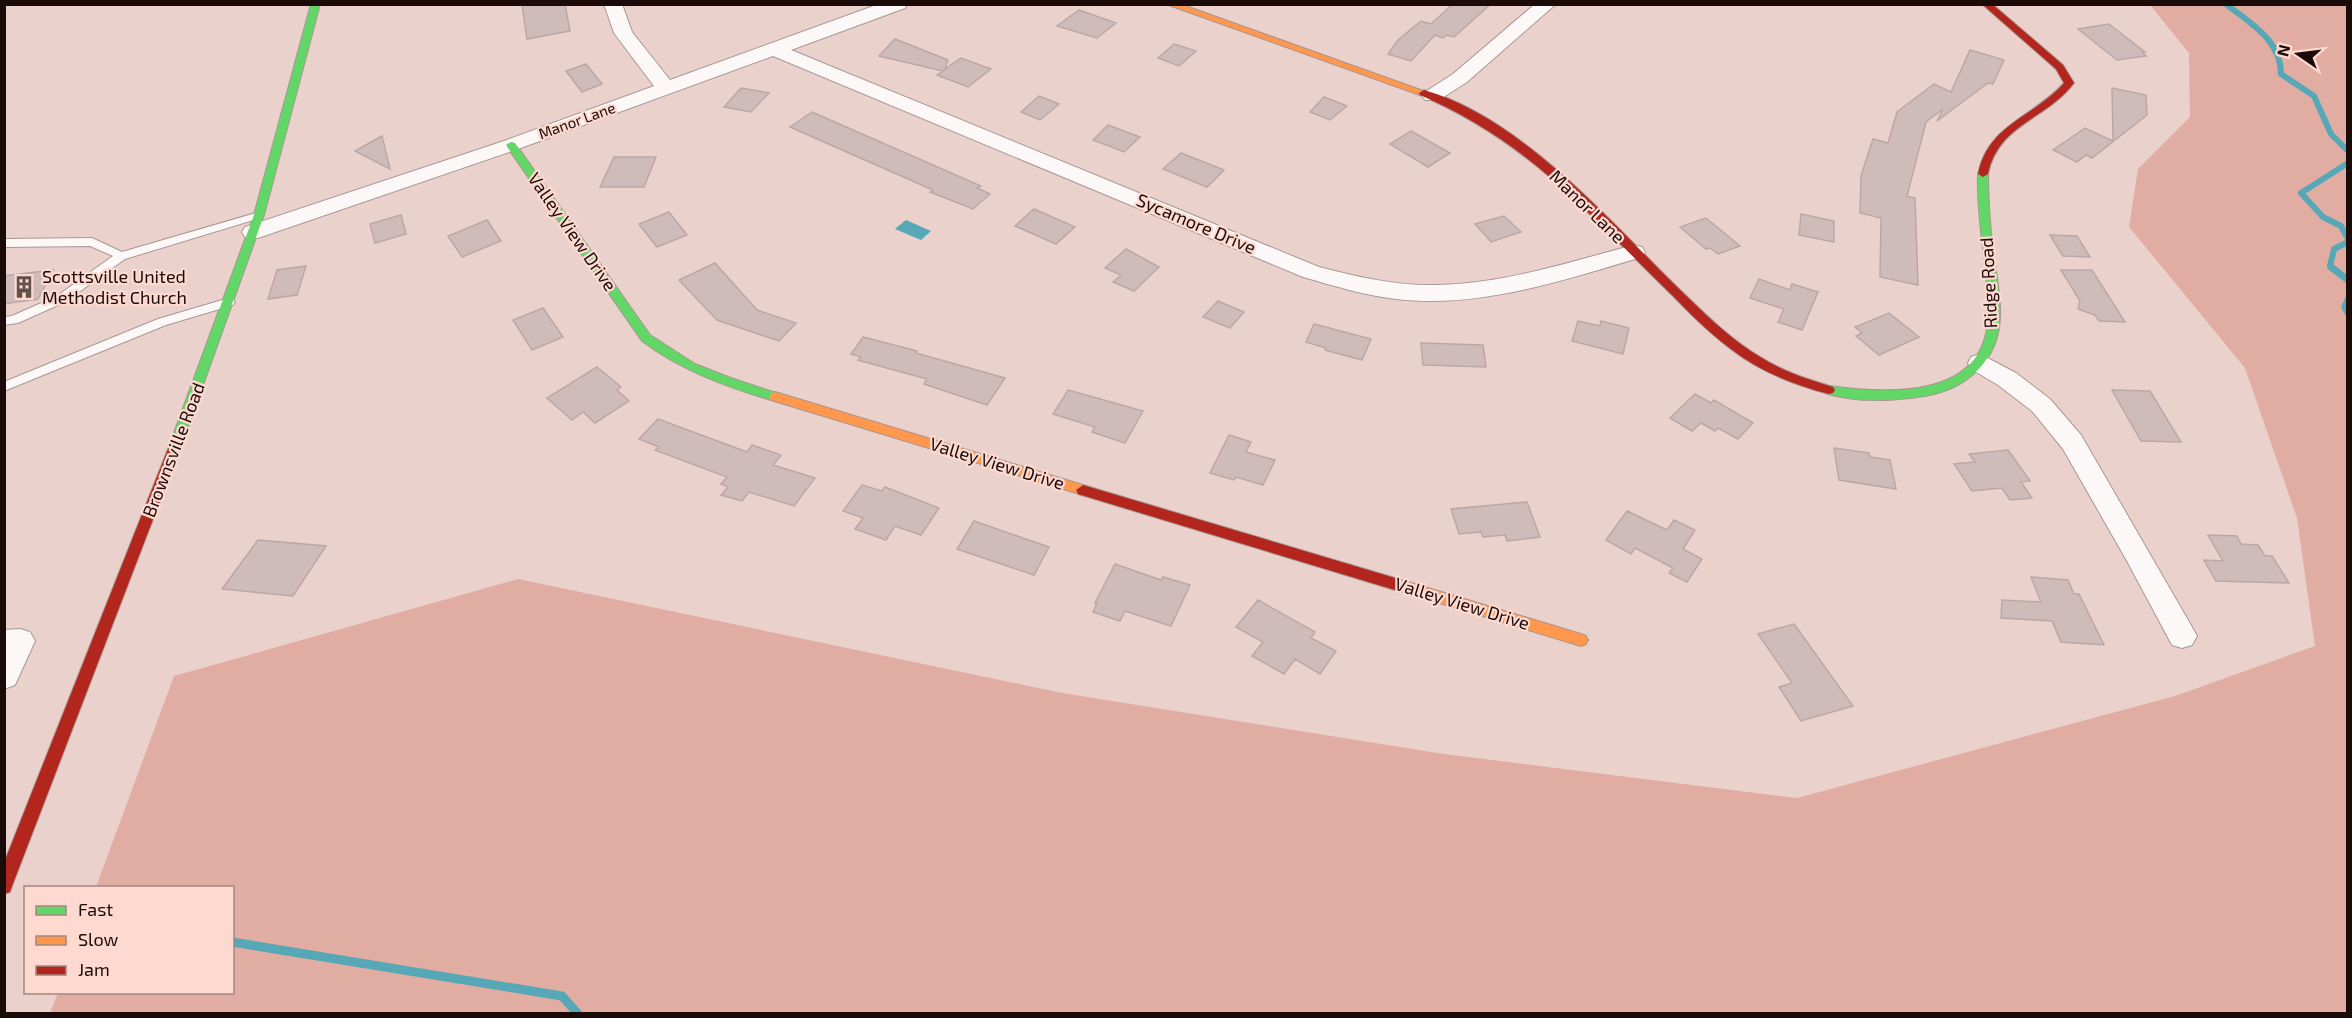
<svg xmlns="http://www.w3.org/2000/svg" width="2352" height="1018" viewBox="0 0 2352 1018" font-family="'Exo 2',sans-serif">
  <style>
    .green { fill: #e1ada2 }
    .water { fill: #56a8b6 }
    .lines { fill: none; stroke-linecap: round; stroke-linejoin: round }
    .stream-far2 { stroke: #56a8b6; stroke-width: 6 }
    .stream-far1 { stroke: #56a8b6; stroke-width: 7 }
    .stream { stroke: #56a8b6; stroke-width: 9 }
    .building { fill: #cfbcba; stroke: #bba8a6; stroke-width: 1.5 }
    .lane-casing { stroke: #a99793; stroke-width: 2 }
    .street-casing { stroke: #a99793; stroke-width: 2 }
    .fast-casing { stroke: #a99793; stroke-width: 2 }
    .slow-casing { stroke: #a99793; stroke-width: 2 }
    .jam-casing { stroke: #a99793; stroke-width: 2 }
    .lane { fill: #fcf8f7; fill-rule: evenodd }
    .street { fill: #fcf8f7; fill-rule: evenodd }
    .fast { fill: #63d668; fill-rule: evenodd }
    .slow { fill: #ff974d; fill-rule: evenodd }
    .jam { fill: #b3261e; fill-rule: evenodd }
    .labels { text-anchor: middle; stroke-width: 4.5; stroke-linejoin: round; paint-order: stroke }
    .far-street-label { font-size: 15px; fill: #1a0b08; stroke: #fed9d0 }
    .street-label { font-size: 18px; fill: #1a0b08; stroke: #fed9d0 }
    .poi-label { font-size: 18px; fill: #1a0b08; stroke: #fed9d0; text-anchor: start }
  </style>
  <rect width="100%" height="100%" fill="#ead1cc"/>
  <!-- green -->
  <path class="green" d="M2150,5H2347V1013H50L58,993L232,992V888L96,887L174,676L518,579L1062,693L1444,754L1797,798L2175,696L2315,646L2297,518L2245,368L2129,227L2138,169L2190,117L2189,53Z"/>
  <!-- water -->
  <path class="water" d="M906,220L931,231L921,240L895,229Z"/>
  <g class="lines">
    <!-- stream-far2 -->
    <path class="stream-far2" d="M2226,4C2250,23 2281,40 2281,74L2314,96L2331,134L2348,151
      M2348,163L2301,193L2323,217L2341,226L2348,239
      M2333,268L2330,266L2334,249L2348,242"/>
    <!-- stream-far1 -->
    <path class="stream-far1" d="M2331,267L2348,280
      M2348,300L2345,307L2348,313"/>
    <!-- stream -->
    <path class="stream" d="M232,942L562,996L578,1014"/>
  </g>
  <!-- building -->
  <path class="building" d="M522,4H565L570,31L527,39Z
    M1453,4H1491L1454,37L1447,35L1443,38L1435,35L1411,61L1388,54L1398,40L1421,21L1431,24Z
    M1079,10L1116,23L1097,38L1057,26Z
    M2109,24L2145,52H2142L2146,56L2117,60L2078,29Z
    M895,39L948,60L945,69L961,58L991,69L968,87L937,75L943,71L879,56Z
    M1174,44L1196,51L1179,66L1158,58Z
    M1970,50L2004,60L1993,84L1988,83L1937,121L1943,109L1926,122L1907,196L1915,198L1918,285L1880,277L1881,218L1860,213L1861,176L1873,139L1888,143L1897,112L1934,84L1951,92Z
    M586,64L602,84L582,92L566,71Z
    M741,88L769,93L751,112L724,107Z
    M2112,88L2146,95L2147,115L2092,158L2086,155L2077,162L2053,150L2085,128L2113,141Z
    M1039,96L1059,104L1040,120L1021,112Z
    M1324,97L1347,106L1330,120L1310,112Z
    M812,112L981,186L977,188L990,194L973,209L930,192L933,190L790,127Z
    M1108,125L1140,137L1124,152L1093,140Z
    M1411,131L1450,153L1428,167L1390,144Z
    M382,136L390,169L355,151Z
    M1181,153L1224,170L1207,187L1163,169Z
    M614,157H656L644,187H600Z
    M1034,209L1075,227L1056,244L1015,226Z
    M669,212L687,235L657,247L639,224Z
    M1801,214L1834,221V242L1799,235Z
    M401,215L406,234L375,243L370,224Z
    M1504,216L1521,232L1491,242L1475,224Z
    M1706,218L1740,246L1718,254L1710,248L1706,249L1680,227Z
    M487,220L501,241L462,257L448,236Z
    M2050,235L2077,236L2090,257L2063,256Z
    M1126,249L1159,267L1134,291L1113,282L1121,275L1105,268Z
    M715,263L757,310L796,323L779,341L717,320L679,280Z
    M306,266L297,295L268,299L277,270Z
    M53,270L38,299L4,304V276Z
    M2061,270H2092L2125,322L2099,321L2095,315L2078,309L2080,301Z
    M1759,279L1790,290L1792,284L1818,292L1802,330L1778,322L1784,309L1750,298Z
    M1218,301L1244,312L1230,328L1203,317Z
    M543,308L563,337L532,350L513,320Z
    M1889,313L1919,337L1879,355L1856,336L1862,333L1855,327Z
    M1578,321L1600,326L1601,321L1629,328L1623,354L1572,341Z
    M1314,324L1371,339L1362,360L1325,350L1326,348L1306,342Z
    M863,337L917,351L916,353L1005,378L987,405L924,384L927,379L858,360L861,357L851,354Z
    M1421,343L1483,345L1486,367L1423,365Z
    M597,367L621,387L617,390L629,401L595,423L583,412L572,420L547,398Z
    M1068,390L1143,411L1125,443L1092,432L1095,427L1053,414Z
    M2112,390L2150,391L2181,442L2141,441Z
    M1695,394L1711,403L1714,400L1753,423L1738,439L1718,428L1715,431L1701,423L1692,431L1670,418Z
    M658,419L747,452L752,445L781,455L773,465L815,478L794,506L749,492L742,501L721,495L728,487L721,484L727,477L655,450L659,447L639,439Z
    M1229,435L1251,442L1246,452L1275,460L1263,485L1236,477L1234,480L1210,473Z
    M1834,448L1869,453L1870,457L1890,460L1896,489L1839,480Z
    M2008,450L2030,481L2021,482L2032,498L2010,500L2002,488L1972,491L1954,464L1975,462L1969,454Z
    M862,485L882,491L885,487L939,508L921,535L895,526L886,540L855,529L863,518L843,511Z
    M1527,502L1540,537L1507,541L1505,535L1483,537L1481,532L1459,534L1451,509Z
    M1627,511L1667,530L1674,520L1695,530L1683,549L1702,559L1687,582L1669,573L1673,568L1635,548L1631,554L1606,540Z
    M974,521L1049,547L1034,575L957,549Z
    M2208,535L2237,536L2241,544L2258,545L2265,556H2272L2289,583L2216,581L2204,560L2223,561Z
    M258,540L326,546L293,596L222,589Z
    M1115,564L1161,580L1163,577L1190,585L1171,626L1125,611L1120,621L1093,612L1097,603H1095Z
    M2031,577L2068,580L2074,594H2079L2104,645L2061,642L2052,621L2001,618L2002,600L2041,602Z
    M1258,600L1315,632L1311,638L1336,651L1320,674L1295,659L1284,674L1252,656L1263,642L1236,627Z
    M1794,624L1853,706L1801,721L1779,687L1792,683L1758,634Z"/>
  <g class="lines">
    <!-- lane casing -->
    <g class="lane-casing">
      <path id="lane" d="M259,212L263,213V217L125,259L65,302L18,323L4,325V317L12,316L57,296L113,256L90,246L4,247V239L92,238L122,252Z
        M229,298L233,299L235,302L233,305L166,325L4,391V382L158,319Z"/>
    </g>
    <!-- street casing -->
    <g class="street-casing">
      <path id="street" d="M604,4H622L632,32L670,80L879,4H907L905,8L791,50L1319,267C1358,277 1396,286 1437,285C1504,284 1569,262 1634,245L1642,247L1645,252L1642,257C1563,280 1480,309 1396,299C1364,295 1334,286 1303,277L773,56L518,149L261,237L253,239L245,237L242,232L245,227L504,141L654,86L614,33Z
        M1535,4H1556L1467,82L1439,100H1425L1422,96L1425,92L1453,74Z
        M1980,354L2016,373L2050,399L2081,435L2192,627L2197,636L2192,645L2182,648L2172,645L2127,561L2063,449L2032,411L1998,385L1971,369L1968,363L1971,357Z
        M20,629L30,632L35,641L15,685L4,689V630Z"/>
    </g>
    <!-- fast casing -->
    <g class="fast-casing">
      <path id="fast" d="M311,4H320L264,215L180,449L179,452H169L168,449L254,215Z
        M511,142L515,143L650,335L695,364L728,377L779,394L781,397L779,400H771C724,386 681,370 642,341L506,145Z
        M1983,171L1988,174C1988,200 1990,226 1993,252C1996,273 2001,295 2000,316C1999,360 1967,389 1925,396C1893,401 1856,403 1825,393L1823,390L1825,387L1829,386C1888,394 1987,400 1988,315C1989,269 1976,222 1978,174Z"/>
    </g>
    <!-- slow casing -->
    <g class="slow-casing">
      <path id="slow" d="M1166,4H1180L1429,93L1424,96L1420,95Z
        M775,392L1083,485L1090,490L1083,495L771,400L769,397L771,394Z
        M1395,578L1581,634L1586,636L1588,640L1586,644L1581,646L1390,588L1388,584L1390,580Z"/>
    </g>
    <!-- jam casing -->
    <g class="jam-casing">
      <path id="jam" d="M1982,4H1992L2063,65L2074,83C2046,120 1998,124 1988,174L1983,177L1978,174C1988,124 2034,117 2064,83L2056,69Z
        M1424,90C1519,117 1606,217 1674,284C1702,311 1729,339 1762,358C1784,372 1808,379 1833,387L1835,390L1833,393L1829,394C1802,387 1777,378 1753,364C1723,346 1697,321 1673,296C1641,265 1610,233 1578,203C1531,157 1481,121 1420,95L1419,93Z
        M174,444L180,449L12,886L10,892L4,894V863L168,449Z
        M1083,485L1395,578L1400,580L1402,584L1400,588L1395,590L1078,494L1076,490Z"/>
    </g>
    <!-- lane -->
    <use href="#lane" class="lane"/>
    <!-- street -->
    <use href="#street" class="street"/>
    <!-- fast -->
    <use href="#fast" class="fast"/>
    <!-- slow -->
    <use href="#slow" class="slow"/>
    <!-- jam -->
    <use href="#jam" class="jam"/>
  </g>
  <!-- icons -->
  <defs>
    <g id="building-bare" transform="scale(1.8)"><path d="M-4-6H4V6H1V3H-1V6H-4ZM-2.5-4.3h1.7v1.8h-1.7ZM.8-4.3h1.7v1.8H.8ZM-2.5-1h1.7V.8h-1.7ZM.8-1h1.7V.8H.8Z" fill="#63504d" stroke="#fed9d0" stroke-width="2.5" paint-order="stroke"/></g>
  </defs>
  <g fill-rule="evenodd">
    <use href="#building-bare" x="24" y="287"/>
  </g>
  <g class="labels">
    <!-- far-street labels -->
    <g class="far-street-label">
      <text transform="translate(577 121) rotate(-20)" y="5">Manor Lane</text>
    </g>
    <!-- street labels -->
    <g class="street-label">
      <text transform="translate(1587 207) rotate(44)" y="6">Manor Lane</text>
      <text transform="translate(1196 224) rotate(23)" y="6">Sycamore Drive</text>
      <text transform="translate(572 232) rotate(55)" y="6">Valley View Drive</text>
      <text transform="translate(1989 283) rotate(-93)" y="6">Ridge Road</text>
      <text transform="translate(174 450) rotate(-69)" y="6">Brownsville Road</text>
      <text transform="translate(997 464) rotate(17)" y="6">Valley View Drive</text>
      <text transform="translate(1462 604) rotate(17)" y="6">Valley View Drive</text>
    </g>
    <!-- poi labels -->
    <g class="poi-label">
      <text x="42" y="283">Scottsville United<tspan x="42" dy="21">Methodist Church</tspan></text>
    </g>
  </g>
  <!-- border -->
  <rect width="2352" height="1018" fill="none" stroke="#1a0b08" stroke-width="12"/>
  <!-- legend -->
  <rect x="24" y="886" width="210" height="108" fill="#fed9d0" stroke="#a38780" stroke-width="1.5"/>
  <rect x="36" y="906" width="30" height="9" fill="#63d668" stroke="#a38780" stroke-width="1.5"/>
  <text x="78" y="916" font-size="18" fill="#1a0b08">Fast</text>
  <rect x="36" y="936" width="30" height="9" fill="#ff974d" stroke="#a38780" stroke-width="1.5"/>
  <text x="78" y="946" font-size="18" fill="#1a0b08">Slow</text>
  <rect x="36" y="966" width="30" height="9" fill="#b3261e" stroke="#a38780" stroke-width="1.5"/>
  <text x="78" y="976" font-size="18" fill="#1a0b08">Jam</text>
  <!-- north arrow -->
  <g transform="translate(2298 54) rotate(284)" stroke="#fed9d0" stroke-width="4.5" paint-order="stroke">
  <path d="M0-4.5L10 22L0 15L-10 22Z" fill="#1a0b08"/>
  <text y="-9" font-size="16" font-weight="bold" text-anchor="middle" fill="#1a0b08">N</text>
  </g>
</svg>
